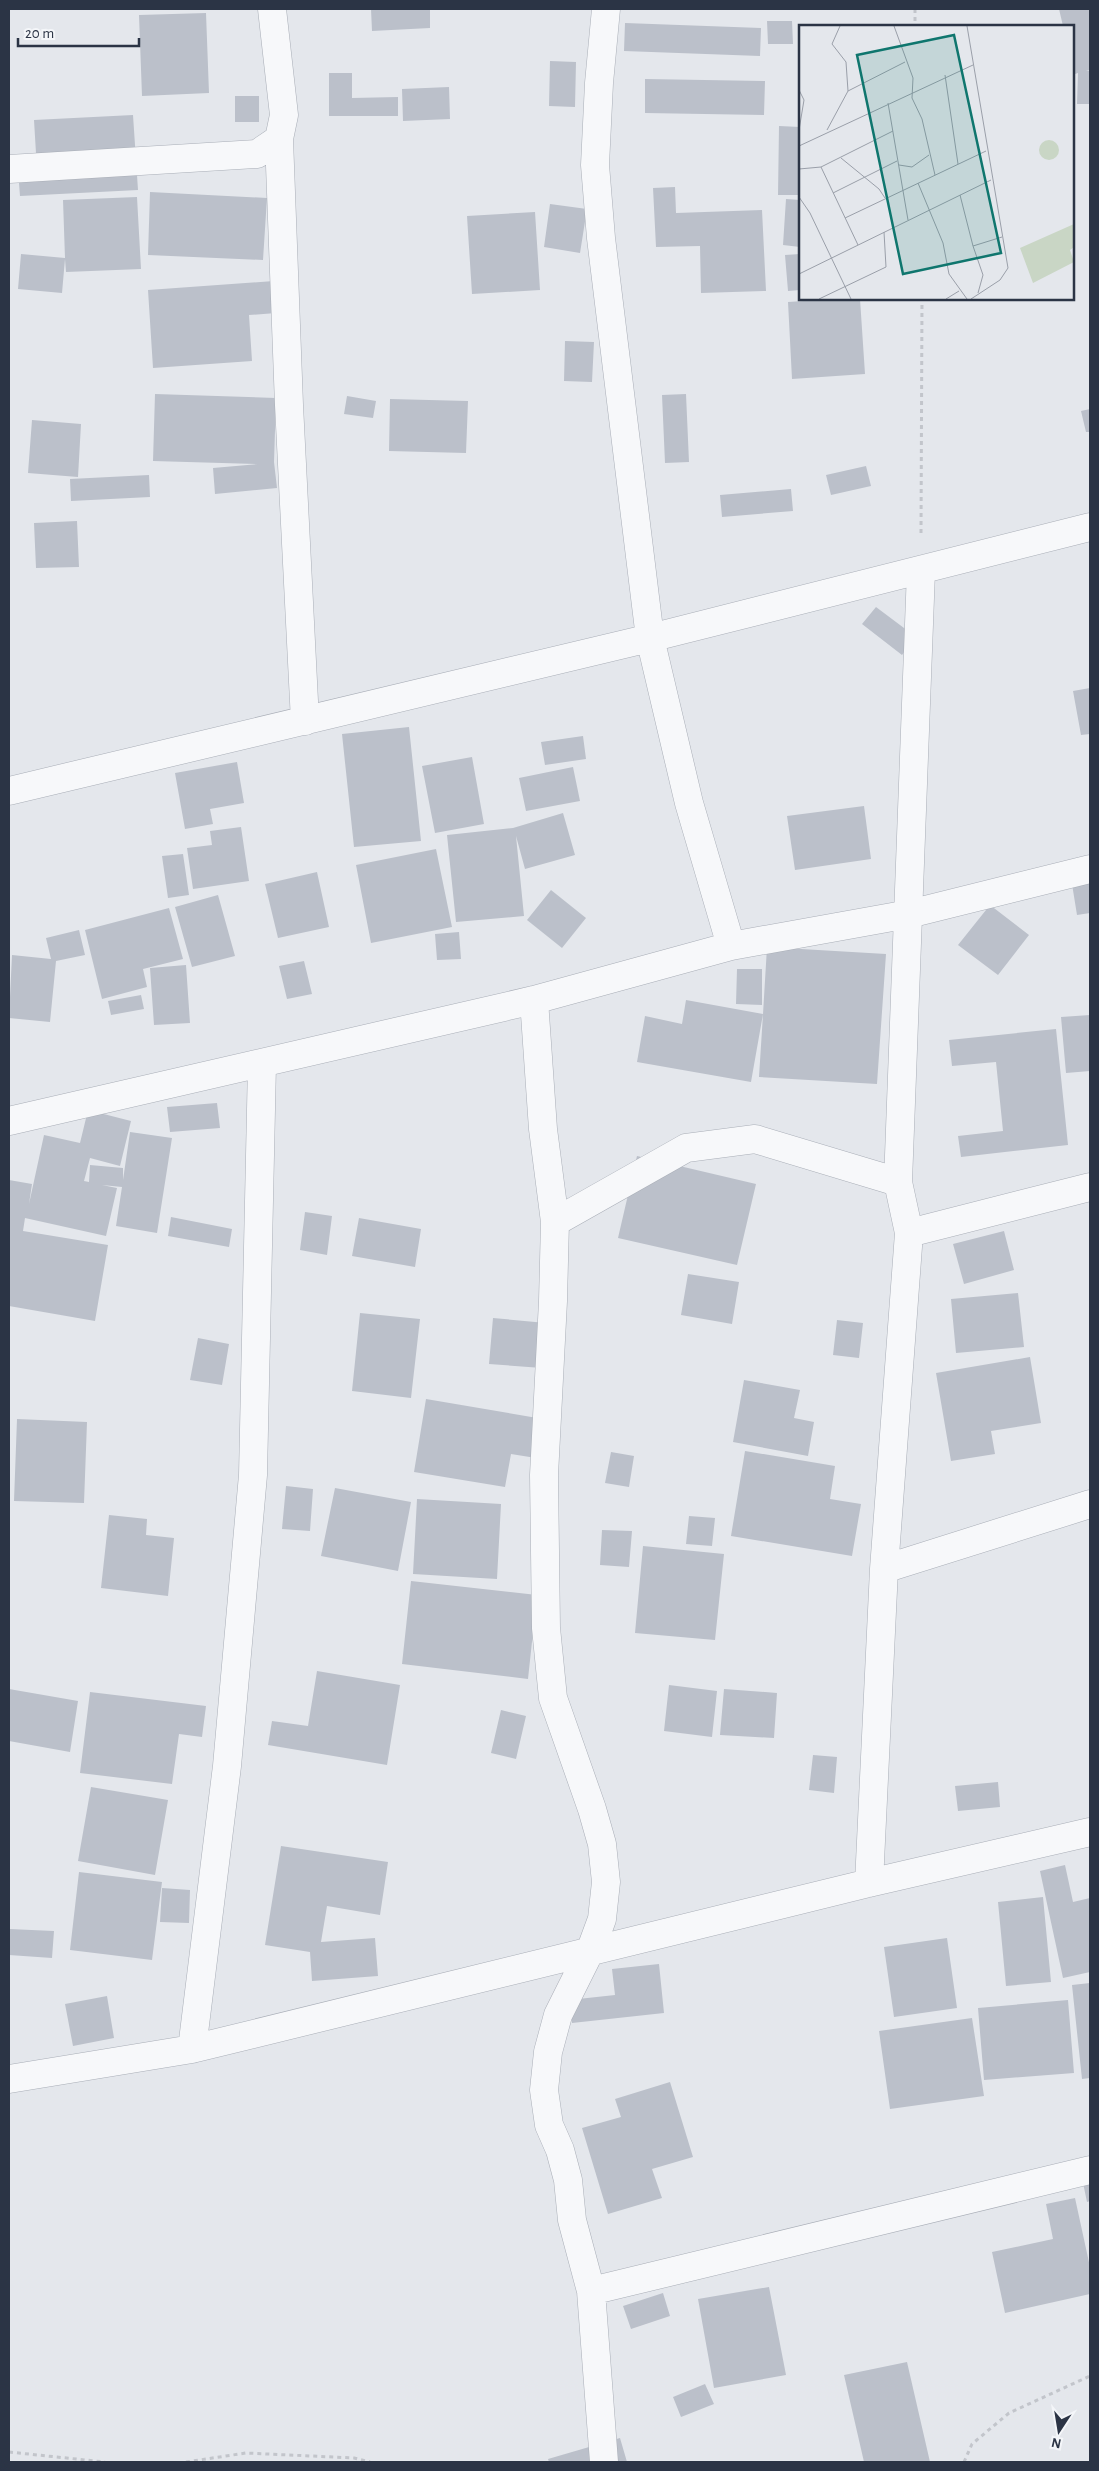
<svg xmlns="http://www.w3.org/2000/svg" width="1099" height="2471" viewBox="0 0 1099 2471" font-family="'Alegreya Sans',sans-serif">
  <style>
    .building { fill: #bbc0ca }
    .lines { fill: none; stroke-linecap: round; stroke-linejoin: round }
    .minor-casing { stroke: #a9aeb7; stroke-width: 29 }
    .path { stroke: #c2c5cb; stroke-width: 3; stroke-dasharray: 4 4; stroke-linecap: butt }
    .minor { stroke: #f7f8fa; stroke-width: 28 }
    .inset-road { fill: none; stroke: #9a9fa9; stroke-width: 1 }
    .view { fill: #0f766e; fill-opacity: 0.15; stroke: #0f766e; stroke-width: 2.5 }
    .inset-edge { fill: none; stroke: #2b3445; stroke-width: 2.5 }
  </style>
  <rect width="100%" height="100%" fill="#e4e7ec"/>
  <!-- building -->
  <path class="building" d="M371,9H430V28L372,31Z
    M1059,9H1090V70L1086,71H1090V104H1077L1078,73L1075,74L1073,64V26H1063Z
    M206,13L209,93L142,96L139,15Z
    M767,21H792L793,44H768Z
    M625,23L761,28L760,56L624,51Z
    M550,61L576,62L575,107L549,106Z
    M329,73H352V98L398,97V116H329Z
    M645,79L765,81L764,115L645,113Z
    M449,87L450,119L403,121L402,89Z
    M235,96H259V122H235Z
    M133,115L138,190L20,196L18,170H37L34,120Z
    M779,126L800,127V195H778Z
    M675,187L676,213L762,210L766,291L701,293L700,246L656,247L653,188Z
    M150,192L267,198L263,260L148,255Z
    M137,197L141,269L66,272L65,259L62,293L18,289L21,254L65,258L63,200Z
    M786,199L800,200V247L783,245Z
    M550,204L587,209L580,253L544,247Z
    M535,212L540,290L472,294L467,216Z
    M800,254V290L788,291L785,255Z
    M274,281L276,313L249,315L252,361L153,368L148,290Z
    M833,299H860L865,374L792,379L788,302Z
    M565,341L594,342L592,382L564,381Z
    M155,394L276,398L274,462L277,488L215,494L213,468L258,464L153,461Z
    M686,394L689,462L665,463L662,395Z
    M347,396L376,401L373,418L344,414Z
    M390,399L468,401L466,453L389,451Z
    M1090,409V432H1086L1081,411Z
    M32,420L81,424L78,477L28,473Z
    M866,466L871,486L831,495L826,475Z
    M149,475L150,497L71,501L70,479Z
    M791,489L793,511L722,517L720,495Z
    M77,521L79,567L36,568L34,523Z
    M876,607L916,637L902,655L862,624Z
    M1090,688V734L1081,735L1073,691Z
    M409,727L421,841L354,847L342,734Z
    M583,736L586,759L545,765L541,742Z
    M472,757L484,824L435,833L422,766Z
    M237,762L244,803L210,809L213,824L185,829L175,773Z
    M573,767L580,801L526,811L519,778Z
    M864,806L871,859L795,870L787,816Z
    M563,813L575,855L525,869L516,836L524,916L456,922L447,835L513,828Z
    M241,827L249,881L193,889L187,848L212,845L210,831Z
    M436,849L452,927L371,943L356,865Z
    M183,854L189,895L168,898L162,856Z
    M317,872L329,927L278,938L265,884Z
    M1090,881V913L1077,915L1072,884Z
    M551,890L586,918L562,948L527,920Z
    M218,895L235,956L192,967L175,907Z
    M990,905L1029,935L998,975L958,945Z
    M169,908L183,959L143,969L147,987L102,999L85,930Z
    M79,930L85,955L56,961L50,1022L9,1018L12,955L51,959L46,938Z
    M459,932L461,959L437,960L435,934Z
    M767,947L886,954L877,1084L759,1077L763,1014L751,1082L637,1062L645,1016L682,1024L686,1000L763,1014Z
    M304,961L312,994L287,999L279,966Z
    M186,965L190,1023L154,1025L150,968Z
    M737,969H762V1005L736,1004Z
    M141,995L144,1009L111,1015L108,1001Z
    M1090,1015V1071L1066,1073L1061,1017Z
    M1056,1029L1068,1145L961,1157L958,1136L1003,1131L996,1062L952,1066L949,1040Z
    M217,1103L220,1128L170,1132L167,1107Z
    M88,1110L131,1121L120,1166L90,1158L84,1181L89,1182L90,1165L123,1168V1180L130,1132L172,1138L157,1233L116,1226L122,1187L102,1185L117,1188L106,1236L25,1218L23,1231L108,1245L95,1321L9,1306V1180L32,1184L29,1204L44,1135L80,1143Z
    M637,1156L756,1184L737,1265L618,1238Z
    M305,1212L332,1216L327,1255L300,1250Z
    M171,1217L232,1229L229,1247L168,1236Z
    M359,1218L421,1229L415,1267L352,1256Z
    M1004,1231L1014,1270L964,1284L953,1244Z
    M688,1274L739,1282L732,1324L681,1315Z
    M1018,1293L1024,1347L956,1353L951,1299Z
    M360,1313L420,1319L411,1398L352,1391Z
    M493,1318L546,1323L542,1368L489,1364Z
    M837,1320L863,1323L859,1358L833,1355Z
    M198,1338L229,1344L222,1385L190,1380Z
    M1030,1357L1041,1423L991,1431L995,1454L951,1461L936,1373Z
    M744,1380L800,1390L794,1418L814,1422L808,1456L733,1442Z
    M426,1399L543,1419L536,1458L511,1454L505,1487L414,1472Z
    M17,1419L87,1422L84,1503L14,1501Z
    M745,1451L835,1466L830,1499L861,1504L852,1556L731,1536Z
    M611,1452L634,1456L629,1487L605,1483Z
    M286,1486L313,1489L310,1531L282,1529Z
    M335,1488L411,1502L398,1571L321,1556Z
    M417,1499L501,1504L497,1579L413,1574Z
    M109,1515L147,1519L146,1535L174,1538L168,1596L101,1588Z
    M689,1516L715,1518L712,1546L686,1544Z
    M602,1530L632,1531L629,1567L600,1565Z
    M643,1546L724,1554L715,1640L635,1633Z
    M411,1581L537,1595L528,1679L402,1664Z
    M317,1671L400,1685L387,1765L268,1745L272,1721L308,1726Z
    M669,1685L717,1691L712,1737L664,1731Z
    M9,1689L78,1701L70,1752L9,1741Z
    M724,1689L777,1693L774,1738L720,1735Z
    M90,1692L206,1706L202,1737L179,1734L172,1784L80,1773Z
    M501,1710L526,1716L516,1759L491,1753Z
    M813,1755L837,1757L834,1793L809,1790Z
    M998,1782L1000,1807L958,1811L955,1786Z
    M91,1787L168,1800L155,1875L78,1861Z
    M281,1846L388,1862L380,1915L327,1906L321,1942L375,1938L378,1976L312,1981L310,1952L265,1945Z
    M1065,1865L1073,1902L1090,1898V1972L1063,1978L1040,1871Z
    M79,1872L162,1882L152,1960L70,1950Z
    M162,1888L190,1890L189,1923L160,1922Z
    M1043,1897L1051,1982L1006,1986L998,1902Z
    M9,1929L54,1931L52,1958L9,1955Z
    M947,1938L957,2008L894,2017L884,1947Z
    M659,1964L664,2013L572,2023L569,2000L615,1995L612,1969Z
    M1090,1983V2078L1082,2079L1072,1985Z
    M107,1996L114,2038L73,2046L65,2004Z
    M1068,2000L1074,2073L984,2080L978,2008Z
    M972,2018L984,2096L890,2109L879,2031Z
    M670,2082L693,2157L652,2169L662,2198L608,2214L582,2128L621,2117L615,2099Z
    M1090,2177V2201L1087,2202L1082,2178Z
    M1075,2198L1090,2267V2294L1005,2313L992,2252L1053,2239L1046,2204Z
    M769,2287L786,2375L714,2388L698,2299Z
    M663,2293L670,2316L631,2329L623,2306Z
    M907,2362L930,2462H864L844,2375Z
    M705,2384L714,2404L681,2417L673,2397Z
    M620,2438L627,2462H549L548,2459Z"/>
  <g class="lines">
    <!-- minor casing -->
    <g class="minor-casing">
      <path id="minor" d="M606,9L599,83L595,165L601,238L650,638L689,803L731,946
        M279,139L289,405L305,721
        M9,169L257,154L279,139L284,115L272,9
        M9,791L650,638L1090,527
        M534,1000L543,1129L555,1222L553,1301L544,1475L546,1628L553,1698L592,1809L602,1844L606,1882L602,1919L591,1949L558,2015L548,2052L544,2090L549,2125L560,2150L568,2180L572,2220L591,2291L604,2462
        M9,1121L534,1000L731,946L909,914L1090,869
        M555,1222L686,1148L755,1139L898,1182
        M909,1233L1090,1187
        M884,1569L1090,1504
        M869,1883L884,1569L909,1233L898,1182L921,571
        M192,2049L227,1766L253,1475L262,1064
        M9,2079L192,2049L869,1883L1090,1832
        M591,2291L1090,2170"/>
    </g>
    <!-- path -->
    <path class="path" d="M915,9V26
      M921,533L922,299
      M9,2452L105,2462
      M186,2462L246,2453L354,2458L370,2462
      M964,2462L972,2444L1009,2413L1090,2376"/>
    <!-- minor -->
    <use href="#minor" class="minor"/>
  </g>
  <!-- overview -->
  <g transform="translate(799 25)">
    <rect width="275" height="275" fill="#e4e7ec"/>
    <path d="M240 125a10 10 0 1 1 20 0a10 10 0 1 1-20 0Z" fill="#c9d6c5"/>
    <path d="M275,199V222L271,225L275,237L234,258L221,223Z" fill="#c9d6c5"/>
    <path class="inset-road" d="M95,1L114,53L113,73L123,94L136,150M168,1L209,243L201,255L172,274M146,50L159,139M0,65L5,75L0,105M49,66L106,37M89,78L109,195M28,105L49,66L47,37L33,19L41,1M0,121L174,40M42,133L80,164L86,173M100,140L113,142L130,130M22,142L59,220M0,144L22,142L94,106M119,158L144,218L150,249L168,274M34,168L98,136M161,170L174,221M0,172L11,188L52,274M46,193L187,126M0,249L192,155M179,268L184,250L174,221L203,212M20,274L87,242L85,207M147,274L160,266"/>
    <path class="view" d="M155,10L202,228L104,249L58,30Z"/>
    <rect width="275" height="275" class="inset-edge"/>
  </g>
  <!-- border -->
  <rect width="1099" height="2471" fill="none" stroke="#2b3445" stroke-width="20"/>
  <!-- north arrow -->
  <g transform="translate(1059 2431) rotate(192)" stroke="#f4f6f9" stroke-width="4" paint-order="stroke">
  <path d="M0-4L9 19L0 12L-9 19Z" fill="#2b3445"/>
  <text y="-8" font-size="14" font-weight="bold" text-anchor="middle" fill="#2b3445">N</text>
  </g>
  <!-- scale -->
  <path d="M18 38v8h121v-8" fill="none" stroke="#2b3445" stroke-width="2.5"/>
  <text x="25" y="38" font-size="15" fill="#2b3445" stroke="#f4f6f9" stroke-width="4" paint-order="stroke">20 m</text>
</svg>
